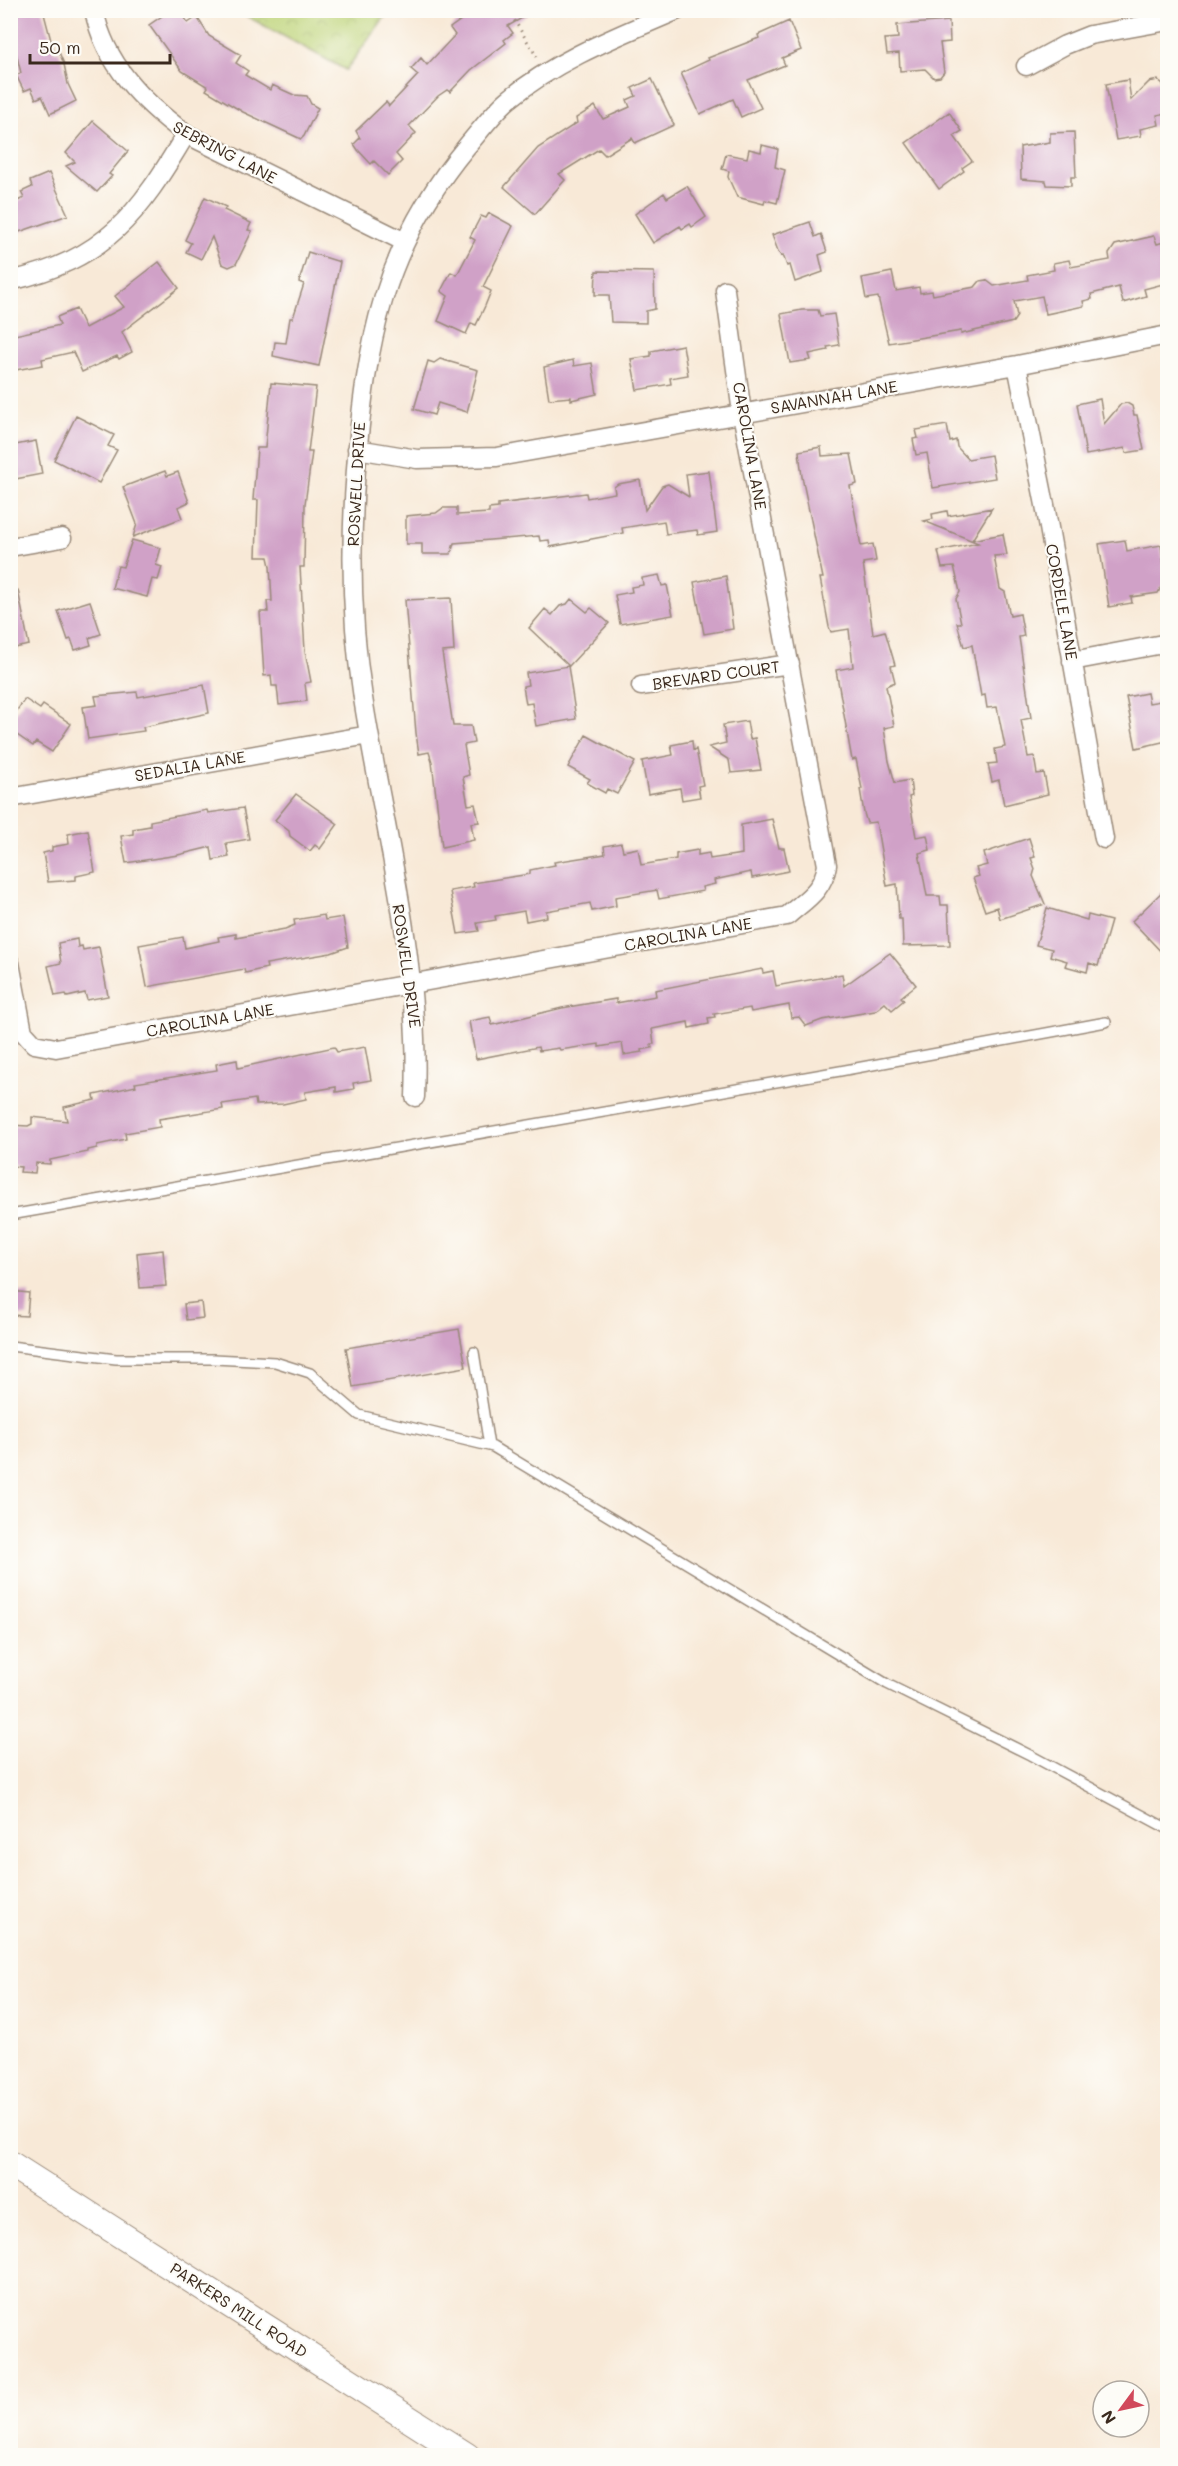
<svg xmlns="http://www.w3.org/2000/svg" width="1178" height="2466" viewBox="0 0 1178 2466" font-family="Mali,sans-serif">
  <style>
    .park { fill: url(#park-crowns); stroke: #7c7f4c; stroke-width: 1.5 }
    .building { fill: #d0a1c7 }
    .lines { fill: none; stroke-linecap: round; stroke-linejoin: round }
    .service-casing { stroke: #9a8a7a; stroke-width: 12 }
    .minor-casing { stroke: #9a8a7a; stroke-width: 21 }
    .secondary-casing { stroke: #9a8a7a; stroke-width: 28 }
    .path { stroke: #9a8a7a; stroke-width: 3; stroke-dasharray: 1.5 4.5; stroke-linecap: butt }
    .service { stroke: #fff; stroke-width: 9 }
    .minor { stroke: #fff; stroke-width: 18 }
    .secondary { stroke: #fff; stroke-width: 26 }
    .labels { text-anchor: middle; stroke-width: 4.5; stroke-linejoin: round; paint-order: stroke }
    .street-label { font-size: 16px; fill: #3b2a1e; stroke: #fdfcf7 }
  </style>
  <defs>
    <pattern id="park-crowns" width="20" height="18" patternUnits="userSpaceOnUse" patternTransform="scale(1.5)"><rect width="20" height="18" fill="#bed479"/><path d="M2 6a3 3 0 1 1 6 0M12 15a3 3 0 1 1 6 0" fill="none" stroke="#a4b668"/></pattern>
  </defs>
  <rect width="100%" height="100%" fill="#fdfcf7"/>
  <filter id="ink" filterUnits="userSpaceOnUse"><feTurbulence type="fractalNoise" baseFrequency=".0167" numOctaves="2"/><feDisplacementMap in="SourceGraphic" scale="12" xChannelSelector="R" yChannelSelector="G"/><feConvolveMatrix kernelMatrix="1 2 1 2 8 2 1 2 1" color-interpolation-filters="sRGB"/></filter>
  <filter id="wash" filterUnits="userSpaceOnUse"><feTurbulence type="fractalNoise" baseFrequency=".008" numOctaves="4" result="noise"/><feDisplacementMap in="SourceGraphic" scale="24" xChannelSelector="R" yChannelSelector="G"/><feGaussianBlur stdDeviation="1.35" result="paint"/><feColorMatrix in="noise" values="0 0 0 0 0 0 0 0 0 0 0 0 0 0 0 0 0 1.4 0 .05"/><feComposite in="paint" operator="in"/></filter>
  <g filter="url(#wash)">
    <rect width="100%" height="100%" fill="#f8e9d7"/>
    <!-- park -->
    <path class="park" d="M237,11V10L389,11L346,70Z"/>
    <g id="blocks">
      <!-- building -->
      <path class="building" d="M10,10H43L54,52L58,50L64,64L68,84L76,101L50,114L42,96L36,99L31,88L24,91L16,75L21,73L10,28Z
        M171,10H180L188,23L197,17L209,36L241,55L236,63L248,71L245,75L270,90L272,85L294,95L307,96L311,104L318,108L304,136L301,139L243,112L206,90L208,87L182,71L149,25Z
        M475,10H536L508,26L513,33L504,40L506,43L471,70L450,92L447,90L438,96L409,126L416,133L396,154L402,161L388,175L374,161L371,164L358,150L354,144L360,138L356,131L386,102L389,106L418,75L411,69L421,58L427,65L455,35L450,28Z
        M789,21L801,50L782,58L785,65L748,80L761,108L741,117L733,99L700,114L681,73L709,60L708,58L759,38L758,35Z
        M949,21L950,42L940,43L944,72L940,77L934,78L925,69L900,71L899,53L887,54L885,39L898,38L897,25Z
        M652,79L674,125L635,143L632,138L605,155L599,149L559,174L565,180L535,214L504,187L538,148L577,123L576,118L595,106L603,119L630,107L627,100L636,96L632,88Z
        M1128,80L1131,100L1149,82L1158,80L1163,84L1167,113L1157,115L1159,125L1140,129L1141,136L1116,140L1106,84Z
        M949,112L962,131L954,136L972,161L962,168L964,171L939,189L906,143Z
        M93,121L128,151L109,174L112,176L97,192L66,166L75,162L66,153Z
        M1074,132L1076,177H1071V186L1047,185L1046,181L1021,179L1020,147L1050,142V133Z
        M762,145L778,149L775,167L785,170L777,203L765,200L764,204L737,197L728,177L729,171L722,169L726,154L747,158L749,149L761,152Z
        M49,173L68,215L19,232L10,212V204L24,198L21,192L32,187L30,181Z
        M687,186L706,217L692,227L690,224L682,229L680,226L653,243L635,214L664,193L667,198Z
        M205,197L226,207L224,210L251,223L248,230L252,231L236,264L229,267L222,264L212,237L201,259L186,252L191,243L185,240Z
        M489,213L513,226L483,287L491,291L485,306L476,325L471,323L466,334L438,321L448,296L441,291L451,272L457,275L475,240L470,237L481,216L486,218Z
        M810,222L815,237L821,234L827,252L819,255L823,272L795,282L790,265L787,266L783,255L781,256L778,251L772,235Z
        M1154,236L1157,244L1167,241V283L1144,289L1146,296L1123,303L1119,287L1091,294L1092,299L1083,301L1084,306L1046,314L1042,296L1014,301L1017,316L1013,322L961,334V331L889,343L878,297L866,299L862,278L892,272L896,291L919,287L920,293L932,291L933,295L975,287L980,281L986,280L994,286L1028,280L1027,275L1054,270L1053,263L1069,260L1071,267L1110,260L1109,254L1115,245Z
        M308,252L340,262L319,366L273,356L275,342L286,343L290,318H293L304,284L299,282Z
        M159,262L179,288L122,332L132,352L119,359L117,356L82,372L73,352L42,359L43,365L10,371V336L60,325L57,317L76,309L85,328L124,307L115,296Z
        M596,271L654,272L655,309L646,311V323L611,322L609,295H595Z
        M802,310H818L820,316L834,314L839,345L827,347L828,350L809,354L811,360L790,363L781,314Z
        M683,345L688,375L670,378L671,384L637,390L631,359L651,356V351Z
        M440,359L478,370L467,412L438,403L434,415L414,409L428,361L434,363Z
        M573,360L574,366L592,363L597,394L571,400V397L549,399L544,367Z
        M271,383L316,387L308,452H312L305,504L304,567H300L305,651L311,682L305,683L307,701L279,705L277,686H272L271,675L264,676L260,612H268L267,601H272L270,566L268,557H256L258,500H253L257,448H265Z
        M1100,399L1104,424L1121,404L1127,403L1132,406L1134,415H1137L1144,450L1126,453L1125,448L1086,455L1077,404Z
        M76,416L114,435L108,446L117,450L99,483L54,460Z
        M947,425L950,442L956,440L957,447L968,459L991,455L995,478L933,488L927,453L916,455L913,439L918,438L916,430Z
        M36,441L42,474L10,480V446Z
        M821,447L822,456L851,454L857,484L850,486L861,546L873,544L876,561L863,563L873,634L885,631L895,665L891,666L895,682L886,686L894,726L884,728L889,761L895,783L910,780L912,796L909,797L916,837L927,835L930,850L919,853L927,896H940L941,905H948L950,945L903,946L902,919H899L897,884L887,886L876,822L867,823L864,813L860,789H862L856,759L852,760L836,670L853,667L849,629L831,632L829,627L820,578H823L802,477L799,451Z
        M165,471L167,476L178,472L189,502L178,507L182,518L133,537L137,524L123,487Z
        M709,471L717,532L698,535L697,530L666,534L664,521L622,528L623,533L550,547L549,540L540,541L539,536L454,543L451,554H422V544H406V516L436,513L443,508H457V515L489,513V509L498,508V504L586,493L587,498L615,493L614,487L618,484L640,480L645,510L662,486L668,484L689,497L686,474Z
        M992,508L972,540L1003,534L1007,555L994,556L1000,589L1005,592L1010,616L1020,614L1024,636L1019,637L1031,718L1021,720L1028,757L1034,756L1037,774L1044,773L1048,794L1004,805L999,780L992,782L988,764L997,763L995,749L1005,747L997,707L987,708L985,695L981,696L972,645L964,647L957,623H961L956,599L960,592L955,570L954,567L942,568L938,551L978,543L924,521L933,519L932,514L947,511L948,516Z
        M132,540L161,548L156,565L162,567L158,580L152,579L147,597L112,588L118,566L123,567Z
        M1125,540L1127,551L1161,545L1167,586L1161,587L1158,593L1131,597L1132,603L1109,607L1099,544Z
        M659,575L662,586L667,585L673,615L620,624L615,595L632,592L631,587L643,585L642,578Z
        M726,576L733,629L704,634L694,582Z
        M18,590L29,645L10,649V591Z
        M451,598L454,651L442,652L453,726H471L474,743L464,745L469,775L463,777L468,805L475,804L479,822L471,823L474,840L442,847L432,762L429,752L419,754L416,733L405,600Z
        M571,599L587,612L591,608L609,623L569,666L529,628L545,609L552,615L560,606L567,604Z
        M90,601L101,634L89,638L91,645L75,650L71,639L68,640L58,611Z
        M568,666L576,719L536,726L532,703L526,704L523,686L528,685L526,673Z
        M204,685L209,713L143,727L144,731L88,739L83,707L97,705L95,696L137,692L138,697Z
        M1147,693L1149,703L1167,700V741L1136,748L1126,697Z
        M25,699L40,709L43,705L71,724L52,752L36,742L33,746L10,730V720Z
        M747,721L750,739L755,738L761,770L731,773L729,760L709,747L726,743L723,725Z
        M586,735L635,762L617,794L607,789L605,793L587,783L590,779L568,767Z
        M692,741L693,750L696,749L703,785L698,786L700,797L682,800L680,788L648,794L642,761L673,755L671,745Z
        M296,794L338,824L320,849L315,845L310,851L290,836L289,831L275,820Z
        M243,808L249,839L226,843L229,857L213,860L211,847L178,855L126,863L121,836L133,834V829L150,826V821L207,810L208,813Z
        M772,819L779,848H784L789,871L752,878L751,872L714,880L715,884L702,887L703,891L659,899L657,890L615,897L616,906L592,911L590,903L546,911L547,917L526,921L524,911L495,916L496,920L477,923L479,931L458,934L450,891L474,887L473,883L530,874V870L555,865L554,862L605,854L604,846L621,843L623,851L638,848L641,865L676,859V854L698,850V855L709,853L710,859L742,854L741,825Z
        M88,830L95,872L76,876V880L48,882L43,853L52,851V847L69,844L68,834Z
        M1029,838L1035,857L1031,858L1035,869L1033,876L1045,904L1000,919L997,907L985,911L973,878L979,876L976,868L987,865L984,853Z
        M1167,887V958L1132,921Z
        M1047,908L1087,920L1088,915L1111,921L1098,966L1089,963L1087,972L1065,966L1067,961L1050,956L1052,949L1036,945Z
        M324,915L325,920L343,917L348,947L331,953L266,964L267,968L245,973L244,969L147,987L139,945L183,937L185,948L219,941L218,937L236,934V938L285,929L295,925L294,920Z
        M77,939L78,947L82,946L83,950L99,947L108,996L87,1000L85,993L67,997L66,994L55,996L48,966L61,963L58,943Z
        M890,953L916,985L901,997L904,1000L892,1010L885,1003L875,1011L822,1020L806,1026L799,1017L791,1018L789,1005L751,1012L750,1008L714,1014L715,1017L708,1018L709,1024L689,1028L688,1022L652,1029L654,1044H651L652,1048L641,1050L642,1052L624,1055L622,1043L599,1047V1044L560,1050L559,1048L539,1051L538,1047L476,1059L469,1021L490,1017L492,1025L562,1008L616,999V1003L656,996L655,990L762,969L763,973L773,971L776,986L842,974L844,986Z
        M334,1047L337,1052L365,1047L371,1080L353,1083L354,1089L336,1092V1087L305,1092L306,1099L283,1104L256,1105L255,1099L222,1104L223,1109L159,1119L160,1127L125,1133L126,1139L97,1145V1148L88,1150V1152L50,1160V1164L36,1163L35,1173L20,1172L21,1167L10,1166V1125L28,1126L32,1124V1117L67,1121L64,1107L95,1100L94,1095L136,1086L135,1083L217,1070L216,1064L237,1060L238,1068Z
        M163,1250L166,1286L140,1288L137,1253Z
        M10,1291L29,1293L27,1316L10,1315Z
        M201,1302L203,1318L186,1320L184,1304Z
        M459,1329L466,1367L353,1387L346,1348Z"/>
    </g>
  </g>
  <g filter="url(#ink)">
    <use href="#blocks" fill-opacity="0" stroke="#9a8a7a" stroke-width="1.5"/>
    <g class="lines">
      <!-- service casing -->
      <g class="service-casing">
        <path id="service" d="M10,1215L840,1071L1106,1022
          M10,1346L116,1359H214L275,1362L310,1373L359,1415L493,1447L887,1684L1030,1755L1168,1829
          M474,1352L489,1446"/>
      </g>
      <!-- minor casing -->
      <g class="minor-casing">
        <path id="minor" d="M94,10C105,65 143,102 186,134L405,242
          M1026,66L1065,45L1090,35L1168,21
          M10,281C106,259 138,215 186,134
          M1017,365L1045,505L1104,839
          M357,449L417,459L497,457L1017,365L1168,335
          M10,547L62,538
          M1072,661L1168,643
          M641,686L790,664
          M10,798L369,735
          M10,963L23,1032L34,1044L56,1048L787,916C805,900 823,891 827,865L742,413L725,290
          M415,1097C421,963 384,830 363,698C351,622 350,545 356,469C366,342 383,247 467,146C480,131 493,113 508,100C557,59 620,35 678,10"/>
      </g>
      <!-- secondary casing -->
      <g class="secondary-casing">
        <path id="secondary" d="M10,2164L467,2456"/>
      </g>
      <!-- path -->
      <path class="path" d="M508,10L537,57"/>
      <!-- service -->
      <use href="#service" class="service"/>
      <!-- minor -->
      <use href="#minor" class="minor"/>
      <!-- secondary -->
      <use href="#secondary" class="secondary"/>
    </g>
  </g>
  <g class="labels">
    <!-- street labels -->
    <g class="street-label">
      <text transform="translate(225 152) rotate(28)" y="6">SEBRING LANE</text>
      <text transform="translate(834 397) rotate(-10)" y="6">SAVANNAH LANE</text>
      <text transform="translate(750 446) rotate(80)" y="6">CAROLINA LANE</text>
      <text transform="translate(356 484) rotate(-87)" y="6">ROSWELL DRIVE</text>
      <text transform="translate(1062 602) rotate(80)" y="6">CORDELE LANE</text>
      <text transform="translate(716 675) rotate(-8)" y="6">BREVARD COURT</text>
      <text transform="translate(190 766) rotate(-10)" y="6">SEDALIA LANE</text>
      <text transform="translate(688 934) rotate(-10)" y="6">CAROLINA LANE</text>
      <text transform="translate(407 966) rotate(82)" y="6">ROSWELL DRIVE</text>
      <text transform="translate(210 1020) rotate(-10)" y="6">CAROLINA LANE</text>
      <text transform="translate(239 2310) rotate(33)" y="6">PARKERS MILL ROAD</text>
    </g>
  </g>
  <!-- margin -->
  <rect width="1178" height="2466" fill="none" stroke="#fdfcf7" stroke-width="36"/>
  <!-- north arrow -->
  <g transform="translate(1121 2409) rotate(237)"><circle r="28" fill="#fdfcf7" stroke="#afa8a0" stroke-width="1.5"/>
  <path d="M0-4.5L10 22L0 15L-10 22Z" fill="#d1495b"/>
  <text y="-9" font-size="16" font-weight="bold" text-anchor="middle" fill="#3b2a1e">N</text>
  </g>
  <!-- scale -->
  <path d="M30 54v9h140v-9" fill="none" stroke="#3b2a1e" stroke-width="3"/>
  <text x="39" y="54" font-size="18" fill="#3b2a1e" stroke="#fdfcf7" stroke-width="4.5" paint-order="stroke">50 m</text>
</svg>
